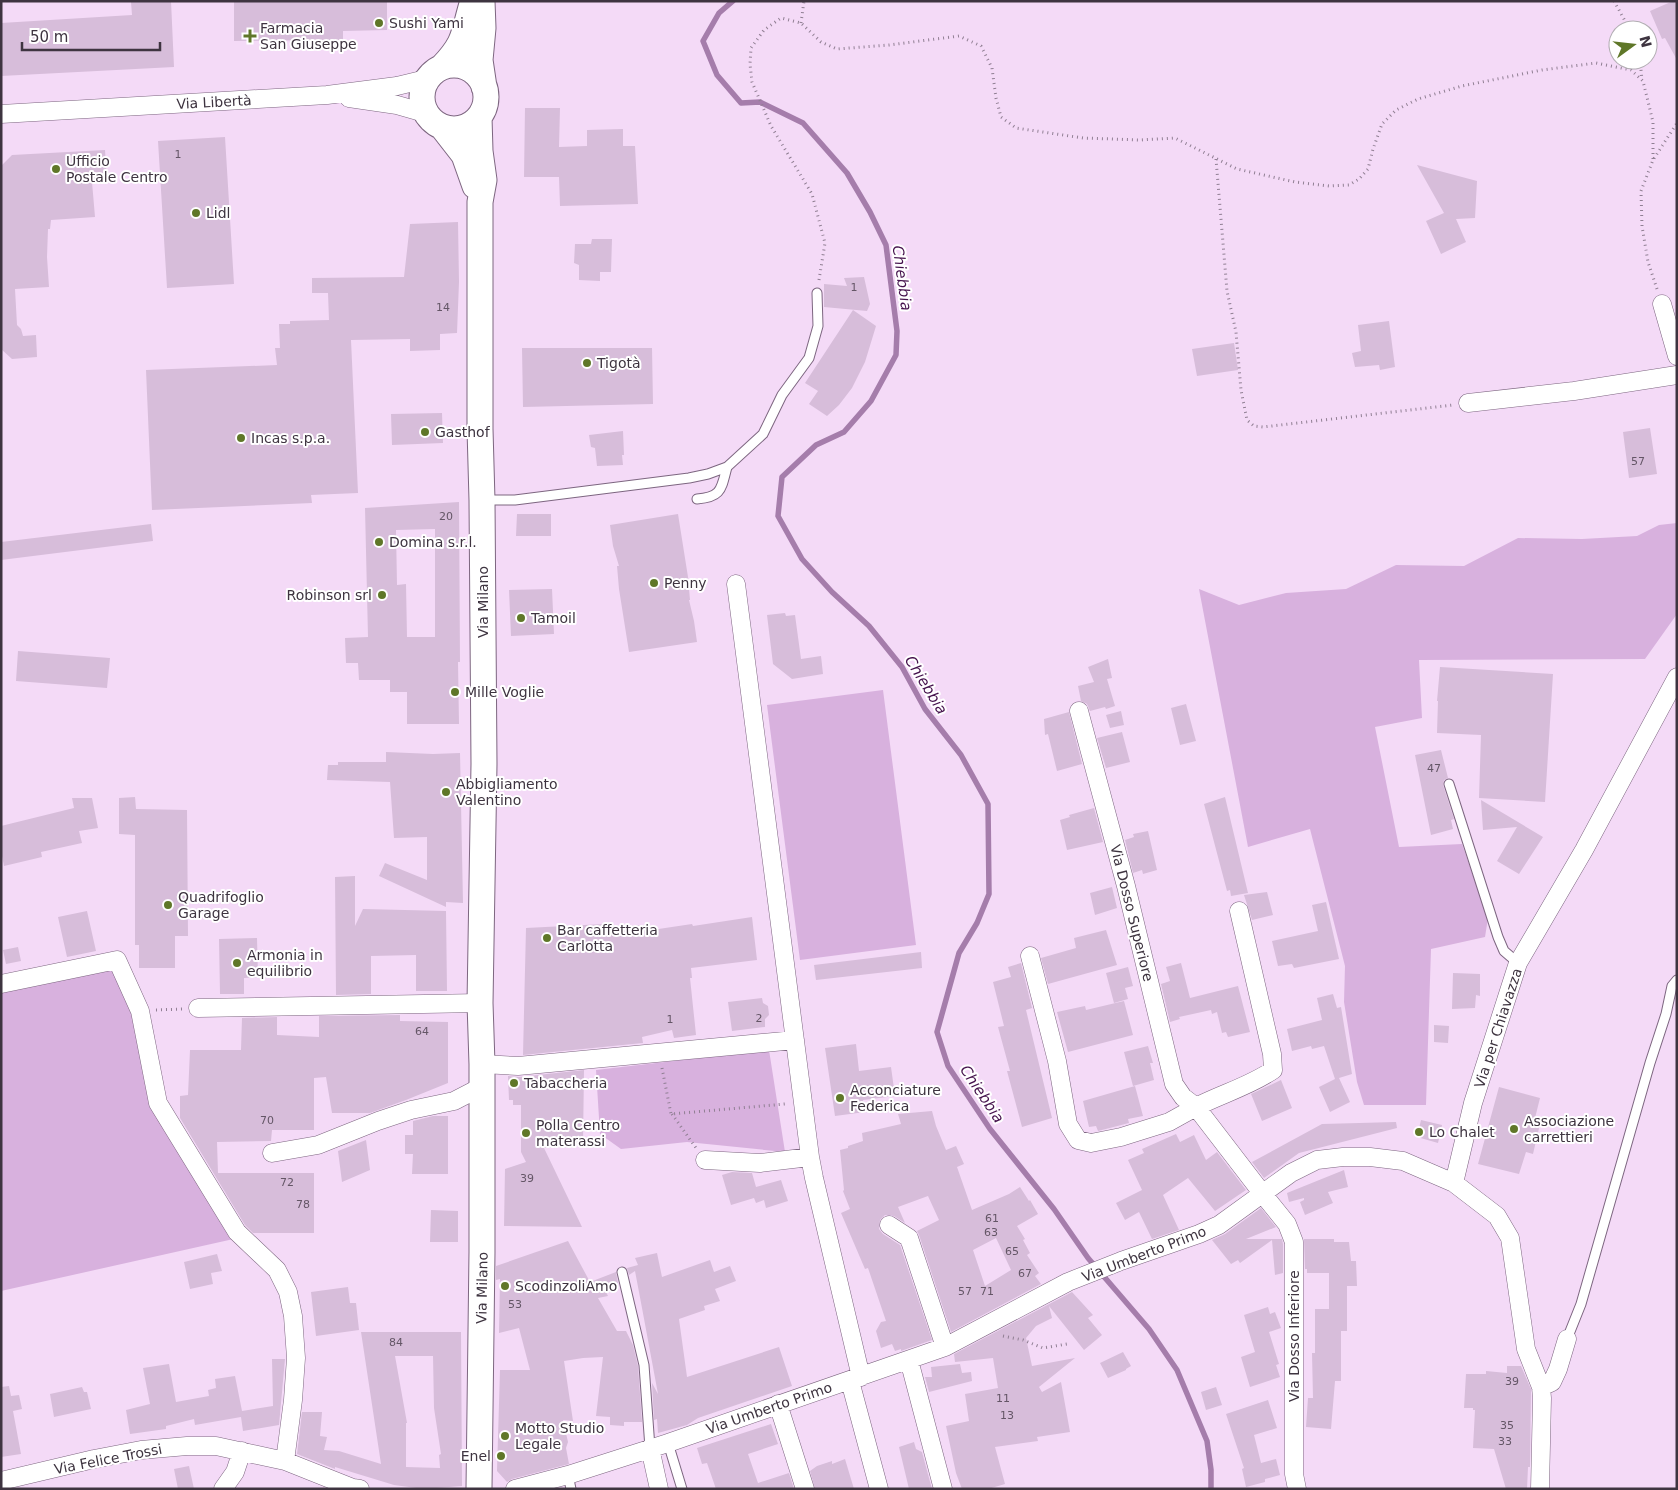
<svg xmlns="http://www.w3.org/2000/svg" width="1678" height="1490" viewBox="0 0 1678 1490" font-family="'DejaVu Sans',sans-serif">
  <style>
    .green { fill: #d8b1de }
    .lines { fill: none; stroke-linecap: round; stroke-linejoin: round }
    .stream { stroke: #a57dab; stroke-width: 5.5 }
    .building { fill: #d7bdda; fill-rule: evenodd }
    .lane-casing { stroke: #7d6680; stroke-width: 11 }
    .street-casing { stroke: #7d6680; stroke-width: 19 }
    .secondary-casing { stroke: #7d6680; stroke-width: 27 }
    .path { stroke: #907f93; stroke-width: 3; stroke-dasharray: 1 4; stroke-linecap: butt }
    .lane { stroke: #fff; stroke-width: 9 }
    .street { stroke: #fff; stroke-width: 18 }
    .secondary { stroke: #fff; stroke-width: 25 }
    .poi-dot { fill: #5f7728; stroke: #fff; stroke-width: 2 }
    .labels { text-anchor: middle; stroke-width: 4; stroke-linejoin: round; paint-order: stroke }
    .number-label { font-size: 11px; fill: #645666 }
    .poi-label { font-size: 14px; fill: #3e3440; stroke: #fff; text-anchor: start }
    .street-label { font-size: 14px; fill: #3e3440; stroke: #fff }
    .water-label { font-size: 15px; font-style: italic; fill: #44114c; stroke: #fff }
  </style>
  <rect width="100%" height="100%" fill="#f4daf7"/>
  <!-- green -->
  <path class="green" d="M1677,523V614L1645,659L1419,660L1422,718L1375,727L1399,847L1462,844L1488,918L1485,937L1431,949L1426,1105H1364L1357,1082L1344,1002L1345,966L1310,829L1248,847L1199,589L1239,605L1286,593L1346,589L1396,565L1464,566L1518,538L1582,539L1637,536L1659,525Z
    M883,690L916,945L800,960L767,705Z
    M114,968L138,1015L154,1109L238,1238L1,1291V993Z
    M769,1050L785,1152L687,1142L621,1149L600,1134L596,1070Z"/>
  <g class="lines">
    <!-- stream -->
    <path class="stream" d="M733,1L719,13L703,41L717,75L741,103L760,102L803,123L847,173L870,212L886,245L897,331L896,355L871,401L844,432L816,445L782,477L778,516L802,559L832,592L869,626L902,667L925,709L961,755L988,804L989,894L977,923L959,953L937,1032L948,1066L990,1129L1054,1209L1088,1258L1149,1329L1177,1370L1207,1441L1211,1470V1489"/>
  </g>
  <!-- building -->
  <path class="building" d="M171,1L174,67L1,76V23L132,15L131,2Z
    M234,1H387V30L343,31V40L234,41Z
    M1673,1H1677V60L1665,38L1662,39L1650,11Z
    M525,108H560L559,147L587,146V130L623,129V146H635L638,204L560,206L559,177H524Z
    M225,137L234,284L167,288L158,141Z
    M105,150L107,181L92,182L95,217L51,220L50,229H48L47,257L49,287L15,289L17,325L21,329L23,336L36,335L37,357L12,359L1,349V166L12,155Z
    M1417,165L1477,181L1475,218L1456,219L1466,242L1441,254L1426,221L1444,213Z
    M458,222L459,282L457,333L440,334V350L410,351V339L351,340L358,493L311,495L312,503L152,510L146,370L277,365L275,348H280L279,324H290V321L329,320L328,293H312V278L404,277L410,224Z
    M592,239H612L611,272H600V281L579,280V265L574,263L575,244H591Z
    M864,277L870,304L867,311L824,307V284L847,286L844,278Z
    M853,310L876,326L865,362L852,388L839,405L827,416L809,404L818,391L805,383Z
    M1389,321L1395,367L1380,370L1379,365L1355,367L1352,353L1361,351L1358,325Z
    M1234,343L1238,370L1197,376L1192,349Z
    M522,348H652L653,404L523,407Z
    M442,413L443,443L392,445L391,414Z
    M1650,428L1657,474L1629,478L1623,432Z
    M623,431L624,455H622L623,465L597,466L595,448L591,447L589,435Z
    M459,502L460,662H458L459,724H407V692H390V680H359L358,663H346L345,638L368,637L365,508ZM435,529V637H407L406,584L397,585L396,530Z
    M517,514H551V536H516Z
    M678,514L688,577L690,600H689L694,621L697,642L629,652L619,589L617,566H619L613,546L610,525Z
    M151,524L153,541L1,560V542Z
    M552,589L554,634L511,636L509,590Z
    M785,613L786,616L795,615L801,659L821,656L823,674L792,679L773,664L767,615Z
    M18,651L110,658L107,688L16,681Z
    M1108,659L1112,678L1107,679L1115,706L1106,709L1105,707L1090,711L1087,704L1081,701L1078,686L1094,682L1088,667Z
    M1440,667L1553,674L1545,802L1479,798L1481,735L1437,733L1438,701H1437Z
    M1186,704L1196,741L1180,745L1171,708Z
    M1121,711L1124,725L1110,728L1106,715Z
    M1069,712L1082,764L1057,771L1048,734L1045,735L1044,719Z
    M1122,732L1130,762L1106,768L1097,738Z
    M1441,750L1448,778L1444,780L1443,785L1454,819L1451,820L1453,829L1431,835L1415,755Z
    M386,752L433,754L460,753L463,903L446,902V907L379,876L385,863L427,880V837L394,838L390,782L327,780L328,765H338V762H386Z
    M135,797L136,809L187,810L188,936H175V968H139V945H135V835L119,834V798Z
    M1225,797L1248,893L1231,896L1230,890L1227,891L1204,804Z
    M72,798H92L98,828L79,831L82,843L41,852L42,857L4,866L1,851V826L74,808Z
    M1481,800L1543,837L1519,874L1497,861L1517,827L1483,830Z
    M1094,808L1103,842L1067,850L1060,820L1070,817L1069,815Z
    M1148,831L1157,870L1143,874L1142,870L1133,873L1125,840L1134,837L1133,834Z
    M355,876V926L363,909L446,911L447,991H416V955L371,956V994L336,995L335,877Z
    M1112,887L1117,908L1095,915L1090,893Z
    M1267,892L1273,915L1252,920L1244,895Z
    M1326,902L1339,959L1294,968L1292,964L1278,966L1272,941L1318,931L1312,905Z
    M87,911L96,951L67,957L58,917Z
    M752,917L757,960L691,968L692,978H690L696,1035L674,1038L672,1030L642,1037L643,1043L523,1055L526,928L604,924V928L644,925L645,931L692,924L693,926Z
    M1106,930L1117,965L1048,984L1041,958L1076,948L1074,938Z
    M257,938L258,977L244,978V994H220L219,939Z
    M18,947L21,961L6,964L3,950Z
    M921,952L922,968L816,980L814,965Z
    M1021,963L1032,1008L1026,1010L1052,1118L1022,1127L1007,1071H1010L998,1027L1004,1026L993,982L1011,977L1008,967Z
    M1181,963L1190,998L1238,986L1250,1032L1228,1037L1226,1032L1222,1033L1217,1012L1212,1014L1211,1010L1179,1017L1180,1019L1170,1022L1161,984L1170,981L1166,967Z
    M1128,967L1133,986L1125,988L1128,999L1114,1003L1106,973Z
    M1453,973L1480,974V996L1476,995L1475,1008L1452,1009Z
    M1333,994L1337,1008L1341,1007L1352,1074L1339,1078L1350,1102L1330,1112L1319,1087L1335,1079L1324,1046L1312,1049L1311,1046L1292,1051L1287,1029L1322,1020L1317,998Z
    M762,998L763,1003L768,1006L769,1015L765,1019V1027L732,1031L728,1002Z
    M1124,1001L1133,1035L1068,1052L1057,1012L1085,1006L1086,1010Z
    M400,1015V1021L448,1022V1083L406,1100L370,1113H332L326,1077L314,1078V1130H272L271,1141L217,1142L218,1173H314V1233H253L245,1225L180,1118V1096L188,1095L190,1050H241L242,1018L277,1017V1035L319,1037V1016Z
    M1434,1025L1449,1026L1448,1043L1434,1042Z
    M856,1044L859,1071L891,1067L895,1096L863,1100L865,1112L835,1116L825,1048Z
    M1148,1046L1153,1063H1150L1154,1080L1133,1086L1124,1052Z
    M584,1070L583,1142L544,1148L582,1227L504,1226L505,1169L526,1162L521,1152V1105H513V1100H509L508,1076L519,1077Z
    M1281,1080L1292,1108L1262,1121L1251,1094Z
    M1135,1086L1143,1116L1128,1119L1129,1123L1098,1131L1096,1126L1089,1127L1083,1101Z
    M1499,1087L1540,1098L1534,1122L1540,1124L1533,1154L1526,1152L1519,1174L1478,1164Z
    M932,1111L936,1126L946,1150L956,1146L964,1164L957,1167L972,1210L1009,1194L1020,1187L1029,1201L1030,1200L1038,1214L1017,1226L1025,1239L1023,1240L1030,1253L1027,1255L1039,1273L1035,1276L1041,1284L951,1332L919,1235L917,1231L939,1220L928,1196L898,1207L905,1223L894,1216L885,1215L880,1220L879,1229L883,1234L900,1245L932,1340L901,1351V1349L895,1351L892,1344L881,1348L876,1331L881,1322L886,1321L868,1268L865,1269L841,1213L850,1209L843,1191L844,1190L840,1150L848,1148V1146L863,1141L862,1133L901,1124L898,1114ZM996,1238L1011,1270L985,1286L973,1250Z
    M433,1116H448V1174H412L413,1154H405V1135H413V1121Z
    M1421,1120L1442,1125L1438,1143L1417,1137Z
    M1396,1122L1397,1128L1299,1153L1264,1178L1252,1162L1322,1124Z
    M1176,1134L1180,1142L1194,1135L1206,1160L1217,1152L1246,1190L1215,1211L1188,1178L1163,1195L1179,1230L1152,1239L1139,1212L1125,1220L1116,1203L1142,1190L1128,1160L1144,1153L1142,1149Z
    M366,1140L370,1170L342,1182L338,1151Z
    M1344,1170L1348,1187L1328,1192L1333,1203L1305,1215L1300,1202L1304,1200V1198L1289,1202L1287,1193Z
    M732,1172L752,1173L756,1187L781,1180L788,1201L766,1208L764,1200L756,1203L754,1198L731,1205L722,1175Z
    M1261,1208L1276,1227L1246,1239H1282L1283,1244V1273L1275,1275L1272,1240L1240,1263L1238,1260L1231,1264L1212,1240L1225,1234Z
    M431,1210L458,1211V1242H430Z
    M1304,1239H1334V1242H1349L1351,1261H1356L1357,1286H1347V1331H1341V1381H1335L1331,1429L1306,1427L1308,1398H1313L1312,1353H1315V1309H1329V1273H1307V1269H1305Z
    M568,1241L590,1282L616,1272L618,1283L606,1292L608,1296L598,1298L617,1331H626L633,1345L638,1366L642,1422H624V1426L610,1425V1417L596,1416L603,1357L583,1358L564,1361L573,1421L563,1420L568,1442L566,1448L569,1464L512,1479L507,1482L497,1471L500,1370H530L519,1328L499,1333L500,1279L496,1280V1266Z
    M657,1253L662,1277L710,1260L714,1272L730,1266L736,1281L715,1289L720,1301L704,1306L705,1310L679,1319L687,1377L779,1347L792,1386L698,1418L687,1425L658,1433L657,1419L654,1420L652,1383L658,1394L642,1308L635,1271L629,1275L627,1268L638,1265L635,1258Z
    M217,1254L222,1271L211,1273L213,1284L190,1289L184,1262Z
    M348,1287L350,1303H356L359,1330L316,1336L311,1292Z
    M1072,1292L1093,1315L1088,1318L1102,1335L1084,1350L1049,1306L1052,1318L1036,1326L1026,1338L1032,1366L1075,1358L1039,1387L1042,1392L1061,1382L1070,1432L1037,1437L1038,1441L995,1447L1005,1484L988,1489H962L956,1473L946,1426L969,1421L965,1394L998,1388L993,1358L955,1362L954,1354Z
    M1268,1307L1270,1314L1275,1312L1281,1328L1269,1332L1279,1364L1276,1365L1280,1377L1250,1387L1241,1357L1255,1352L1244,1315Z
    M361,1332H461L462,1486L424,1489L394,1485L335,1467V1469L297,1454L302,1412H322L320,1436L327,1437L324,1450L339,1451L381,1464ZM395,1356H433L434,1408L441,1454L439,1455L440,1468L406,1467V1423H407Z
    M1123,1352L1131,1366L1126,1369V1370L1108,1378L1100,1363Z
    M272,1359H285L279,1425L243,1431L241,1417L195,1425L194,1419L166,1426V1429L130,1434L126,1410L150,1404L143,1368L169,1364L176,1402L209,1396L208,1390L216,1388L215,1379L235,1376L242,1411L273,1406Z
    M960,1364L962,1373L971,1372L972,1381L929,1392L925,1377H932L931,1367Z
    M1507,1366H1521L1531,1389L1530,1467H1528L1527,1489H1506L1494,1449L1473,1448L1475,1410H1473V1408H1464L1466,1374H1486V1371L1507,1373Z
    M9,1386L11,1396L19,1395L22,1409L13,1411L21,1454L1,1457V1387Z
    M82,1387L84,1392H87L91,1409L54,1417L50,1394Z
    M1216,1387L1222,1405L1206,1410L1201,1392Z
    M1268,1400L1277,1428L1254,1435L1261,1463L1276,1459L1280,1475L1265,1479V1482L1246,1487L1242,1469L1244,1468L1226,1414Z
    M771,1424L778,1444L748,1454L758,1483L789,1473L794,1489H716L707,1463L702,1464L697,1448Z
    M914,1442L916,1449L922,1452L932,1489H909L899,1447Z
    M845,1459L854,1489H815L810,1471L817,1466L832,1461V1464Z
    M189,1466L194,1489H178L174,1469Z"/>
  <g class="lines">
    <!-- lane casing -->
    <g class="lane-casing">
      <path id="lane" d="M697,499C722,497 721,489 727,467
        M482,500H515L689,478L708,474L727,467L763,434L782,395L809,358L818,326L817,293
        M1449,784L1498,937L1504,951L1518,963
        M622,1272L644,1365L650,1448
        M1567,1339L1581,1304L1650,1063L1666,1014L1672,986L1677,980
        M668,1443L682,1489
        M568,1475L571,1489"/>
    </g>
    <!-- street casing -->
    <g class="street-casing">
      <path id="street" d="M349,98L397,105L425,113
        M1,114L327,95L397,86L426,79
        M1662,304L1677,356
        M1468,403L1574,391L1677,375
        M736,584L810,1157L814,1178L861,1377
        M1239,911L1272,1054L1273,1070C1250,1086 1221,1094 1196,1107L1262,1193L1287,1224L1294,1242V1474L1297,1489
        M1030,956L1057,1061L1068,1124L1078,1140L1091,1143L1121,1137L1169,1122L1196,1107L1183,1097L1174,1084L1126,886L1079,711
        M1,984L117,960L140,1011L158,1103L237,1232L277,1270L288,1292L293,1316L296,1358L293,1400L285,1461
        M198,1008L480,1003
        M482,1064L518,1066L795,1040
        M272,1153L318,1145L378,1121L411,1110L454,1101L481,1087
        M705,1160L760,1163L810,1157
        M1454,1183L1473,1103L1518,963L1584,850L1677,677
        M889,1225L909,1238L945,1347
        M909,1360L943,1489
        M850,1381L879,1489
        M1541,1387L1552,1382L1558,1369L1567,1339
        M778,1404L805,1489
        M650,1448L659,1489
        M1,1481L94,1459L141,1450L187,1446H216L285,1461L353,1488L360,1489
        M223,1489L235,1472L242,1451
        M515,1489L568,1475L668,1443L945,1347L1068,1282L1121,1261L1199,1234L1219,1225L1291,1173L1317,1160L1343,1157H1370L1403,1161L1454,1183L1497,1216L1510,1238L1526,1349L1541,1387L1542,1398L1540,1489"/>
    </g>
    <!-- secondary casing -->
    <g class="secondary-casing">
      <path id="secondary" d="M482,1L483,28L480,60L484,87
        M422 97a32 32 0 1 1 64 0a32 32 0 1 1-64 0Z
        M442,67C466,42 463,34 472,4
        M443,128L464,155L475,186
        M479,1489L482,1252V1064L480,1003L484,764L482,500L480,429V202L484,180L480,151L479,117"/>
    </g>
    <!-- path -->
    <path class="path" d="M1614,1L1630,30
      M801,23L804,1
      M1640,60L1642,80
      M1216,159L1227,291L1236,332L1241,390L1247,420L1254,426L1263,427L1453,405
      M819,280L825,243L812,194L771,126L752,82L750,64L751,48L764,30L781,18L801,23L821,42L837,49L889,45L959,36L981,46L992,68L996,98L1001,117L1016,128L1083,138L1140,140L1175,138L1237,169L1295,182L1329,186L1349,185L1359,179L1368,169L1373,149L1382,124L1396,110L1418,99L1462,86L1542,70L1596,63L1631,70L1643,81L1653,122V160
      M1657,289L1648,262L1642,226L1641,191L1653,160L1677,123
      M156,1010L182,1009
      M662,1068L671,1114L785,1104
      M672,1114L696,1148
      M1003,1336L1023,1340L1043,1348L1067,1344"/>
    <!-- lane -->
    <use href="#lane" class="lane"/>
    <!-- street -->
    <use href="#street" class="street"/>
    <!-- secondary -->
    <use href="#secondary" class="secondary"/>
  </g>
  <!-- markers -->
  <g class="poi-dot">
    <circle cx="379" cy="23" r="5"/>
    <path d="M247.5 28.5h5v5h5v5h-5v5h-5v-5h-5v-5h5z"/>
    <circle cx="56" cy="169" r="5"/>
    <circle cx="196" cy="213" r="5"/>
    <circle cx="587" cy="363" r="5"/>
    <circle cx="425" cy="432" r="5"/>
    <circle cx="241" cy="438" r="5"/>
    <circle cx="379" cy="542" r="5"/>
    <circle cx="654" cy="583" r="5"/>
    <circle cx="382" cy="595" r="5"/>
    <circle cx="521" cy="618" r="5"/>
    <circle cx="455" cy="692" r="5"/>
    <circle cx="446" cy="792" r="5"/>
    <circle cx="168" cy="905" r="5"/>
    <circle cx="547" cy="938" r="5"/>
    <circle cx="237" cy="963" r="5"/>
    <circle cx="514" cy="1083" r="5"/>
    <circle cx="840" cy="1098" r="5"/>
    <circle cx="1514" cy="1129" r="5"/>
    <circle cx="1419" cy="1132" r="5"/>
    <circle cx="526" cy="1133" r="5"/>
    <circle cx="505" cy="1286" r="5"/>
    <circle cx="505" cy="1436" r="5"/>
    <circle cx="501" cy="1456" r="5"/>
  </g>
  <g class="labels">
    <!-- number labels -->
    <g class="number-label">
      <text x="178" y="158">1</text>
      <text x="854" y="291">1</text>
      <text x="443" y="311">14</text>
      <text x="1638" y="465">57</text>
      <text x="446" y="520">20</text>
      <text x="1434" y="772">47</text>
      <text x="759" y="1022">2</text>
      <text x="670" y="1023">1</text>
      <text x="422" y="1035">64</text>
      <text x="267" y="1124">70</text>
      <text x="527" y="1182">39</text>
      <text x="287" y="1186">72</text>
      <text x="303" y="1208">78</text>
      <text x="992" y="1222">61</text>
      <text x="991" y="1236">63</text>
      <text x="1012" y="1255">65</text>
      <text x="1025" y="1277">67</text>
      <text x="965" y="1295">57</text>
      <text x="987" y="1295">71</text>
      <text x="515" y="1308">53</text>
      <text x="396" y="1346">84</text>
      <text x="1512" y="1385">39</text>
      <text x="1003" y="1402">11</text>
      <text x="1007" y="1419">13</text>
      <text x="1507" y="1429">35</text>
      <text x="1505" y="1445">33</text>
    </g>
    <!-- poi labels -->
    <g class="poi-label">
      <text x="389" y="28">Sushi Yami</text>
      <text x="260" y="33">Farmacia<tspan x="260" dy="16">San Giuseppe</tspan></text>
      <text x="66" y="166">Ufficio<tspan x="66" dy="16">Postale Centro</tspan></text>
      <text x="206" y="218">Lidl</text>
      <text x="597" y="368">Tigotà</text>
      <text x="435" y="437">Gasthof</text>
      <text x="251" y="443">Incas s.p.a.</text>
      <text x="389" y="547">Domina s.r.l.</text>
      <text x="664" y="588">Penny</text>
      <text x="372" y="600" text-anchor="end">Robinson srl</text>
      <text x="531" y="623">Tamoil</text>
      <text x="465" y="697">Mille Voglie</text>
      <text x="456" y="789">Abbigliamento<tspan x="456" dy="16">Valentino</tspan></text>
      <text x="178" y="902">Quadrifoglio<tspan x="178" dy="16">Garage</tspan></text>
      <text x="557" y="935">Bar caffetteria<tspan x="557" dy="16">Carlotta</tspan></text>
      <text x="247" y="960">Armonia in<tspan x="247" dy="16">equilibrio</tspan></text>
      <text x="524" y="1088">Tabaccheria</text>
      <text x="850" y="1095">Acconciature<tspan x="850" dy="16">Federica</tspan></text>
      <text x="1524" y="1126">Associazione<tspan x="1524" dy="16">carrettieri</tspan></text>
      <text x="536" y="1130">Polla Centro<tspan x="536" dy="16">materassi</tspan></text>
      <text x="1429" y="1137">Lo Chalet</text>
      <text x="515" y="1291">ScodinzoliAmo</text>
      <text x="515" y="1433">Motto Studio<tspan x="515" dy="16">Legale</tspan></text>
      <text x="491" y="1461" text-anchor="end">Enel</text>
    </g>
    <!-- street labels -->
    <g class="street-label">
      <text transform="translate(214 102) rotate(-3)" y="5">Via Libertà</text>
      <text transform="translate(483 602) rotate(-90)" y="5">Via Milano</text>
      <text transform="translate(1132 913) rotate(76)" y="5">Via Dosso Superiore</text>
      <text transform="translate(1498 1028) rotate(-72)" y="5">Via per Chiavazza</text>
      <text transform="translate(1144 1254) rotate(-21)" y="5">Via Umberto Primo</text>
      <text transform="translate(482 1288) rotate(-89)" y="5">Via Milano</text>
      <text transform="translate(1294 1336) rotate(-90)" y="5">Via Dosso Inferiore</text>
      <text transform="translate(769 1408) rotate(-19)" y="5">Via Umberto Primo</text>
      <text transform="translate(108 1459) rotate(-11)" y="5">Via Felice Trossi</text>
    </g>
    <!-- water labels -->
    <g class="water-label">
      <text transform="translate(902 278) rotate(82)" y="5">Chiebbia</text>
      <text transform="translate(926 685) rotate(58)" y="5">Chiebbia</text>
      <text transform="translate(982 1094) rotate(56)" y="5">Chiebbia</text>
    </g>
  </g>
  <!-- border -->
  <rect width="1678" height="1490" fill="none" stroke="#3e3440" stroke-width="5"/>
  <!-- north arrow -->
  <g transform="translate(1633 45) rotate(75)"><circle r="24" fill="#ffffff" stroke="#b2aeb3"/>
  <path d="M0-4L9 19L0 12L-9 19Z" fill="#5f7728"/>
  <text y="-8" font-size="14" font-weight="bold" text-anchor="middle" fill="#3e3440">N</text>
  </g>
  <!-- scale -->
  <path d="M22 42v8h138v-8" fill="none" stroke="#3e3440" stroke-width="2.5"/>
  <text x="30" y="42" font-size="15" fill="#3e3440" stroke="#ffffff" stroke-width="4" paint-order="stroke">50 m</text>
</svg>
